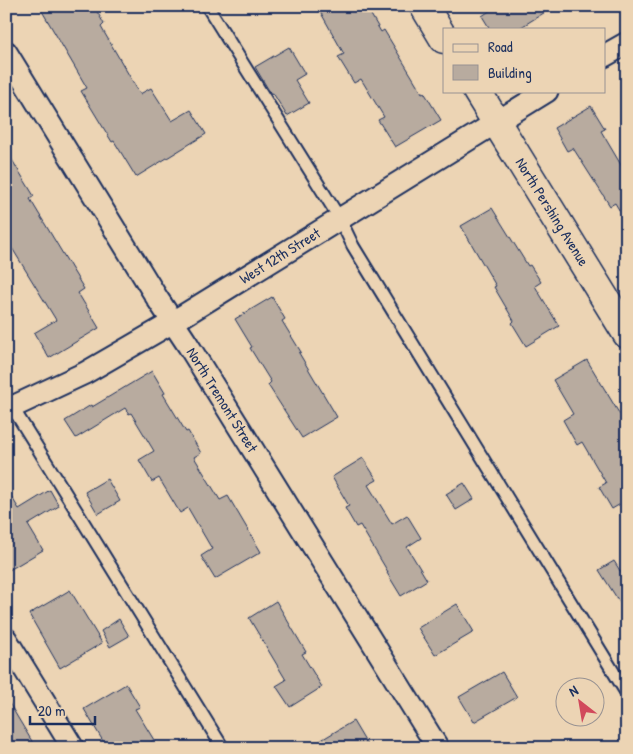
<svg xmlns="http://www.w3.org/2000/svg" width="633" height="754" viewBox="0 0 633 754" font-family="'Patrick Hand',sans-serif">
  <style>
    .building { fill: #b8ab9f; stroke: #1b2f5e }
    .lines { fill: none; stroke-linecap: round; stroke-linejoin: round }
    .service-casing { stroke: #1b2f5e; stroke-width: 15 }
    .minor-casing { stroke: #1b2f5e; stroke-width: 25 }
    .tertiary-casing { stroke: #1b2f5e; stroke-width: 31 }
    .service { stroke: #ecd4b4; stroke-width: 11 }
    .minor { stroke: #ecd4b4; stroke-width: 21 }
    .tertiary { stroke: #ecd4b4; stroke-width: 28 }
    .labels { text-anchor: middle; stroke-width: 4; stroke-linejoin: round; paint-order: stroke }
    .street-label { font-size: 15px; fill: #1b2f5e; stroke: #ecd4b4 }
  </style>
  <rect width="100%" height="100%" fill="#ecd4b4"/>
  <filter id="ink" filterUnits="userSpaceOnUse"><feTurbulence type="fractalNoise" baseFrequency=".02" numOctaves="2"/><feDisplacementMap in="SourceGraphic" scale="10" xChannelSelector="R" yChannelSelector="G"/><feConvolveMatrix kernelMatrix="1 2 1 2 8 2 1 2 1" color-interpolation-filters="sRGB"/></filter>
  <g filter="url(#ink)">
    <!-- building -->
    <path class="building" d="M39,6H94L104,24L101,27L140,94L151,88L172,121L191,110L206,134L136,177L114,141L112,142L81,91L87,88Z
      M317,6H366L381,32L384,30L422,93L424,92L441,120L395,147L378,120L384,117L361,79L354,83L338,57L344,54Z
      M497,6H555L518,29H490L482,16Z
      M289,47L305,74L295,80L309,103L287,116L273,93L271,94L255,67Z
      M591,106L605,129L601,131L627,175V223L615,203L610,206L573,148L567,151L554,128Z
      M6,150L34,196L30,199L84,289L78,293L99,328L49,358L34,333L56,320L12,248L6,252Z
      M492,208L528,266L530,265L541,282L535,286L559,326L526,346L512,323L514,321L494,287L496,286L461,226Z
      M272,297L285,319L282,321L301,352L299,353L337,417L302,438L268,385L271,382L250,348L252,347L235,319Z
      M587,360L622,418L620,419L627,429V500L612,509L599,487L606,483L582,442L577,445L563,420L573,414L553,380Z
      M152,371L165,393L163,394L186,432L188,431L201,453L194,457L220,500L228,496L261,552L215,579L201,556L212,549L188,508L180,513L159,478L152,482L139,460L154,451L131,413L129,414L125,408L76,438L65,421L91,405L92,407Z
      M363,458L377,480L368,485L392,524L407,515L421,538L407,547L427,580L401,596L387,573L388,572L360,525L356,527L345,508L349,506L332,477Z
      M107,479L120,501L98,514L85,492Z
      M464,483L474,499L456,510L446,494Z
      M6,488L19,509L50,490L59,506L28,525L43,550L6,572Z
      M614,561L627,582V614L599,570Z
      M70,590L102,643L60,668L29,614Z
      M276,601L306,652L302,654L322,687L290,707L276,686L286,680L249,618Z
      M457,604L474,632L435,655L418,628Z
      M119,619L129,636L110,647L101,631Z
      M502,672L517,697L474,722L459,697Z
      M126,684L140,707L135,709L154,740L142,748H107L84,709Z
      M6,698L36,748H6Z
      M353,721L369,748H308Z"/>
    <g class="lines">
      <!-- service casing -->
      <g class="service-casing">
        <path id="service" d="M207,6L340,219L353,246L627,694
          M6,397L223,748"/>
      </g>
      <!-- minor casing -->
      <g class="minor-casing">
        <path id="minor" d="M6,52L157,298L188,345L438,748
          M604,56L627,43
          M6,410L85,373L173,322L547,91
          M6,639L73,748"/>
      </g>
      <!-- tertiary casing -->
      <g class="tertiary-casing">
        <path id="tertiary" d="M424,6L444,39
          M477,91L627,334"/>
      </g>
      <!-- service -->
      <use href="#service" class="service"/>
      <!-- minor -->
      <use href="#minor" class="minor"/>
      <!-- tertiary -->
      <use href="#tertiary" class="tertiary"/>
    </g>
  </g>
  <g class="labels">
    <!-- street labels -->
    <g class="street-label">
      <text transform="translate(552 212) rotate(58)" y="5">North Pershing Avenue</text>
      <text transform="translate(280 256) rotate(-32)" y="5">West 12th Street</text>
      <text transform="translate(222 400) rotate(58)" y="5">North Tremont Street</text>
    </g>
  </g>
  <!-- margin -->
  <rect width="633" height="754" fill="none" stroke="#ecd4b4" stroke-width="25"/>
  <rect x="12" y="12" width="608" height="729" fill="none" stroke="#1b2f5e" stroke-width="2" filter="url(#ink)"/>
  <!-- legend -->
  <rect x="443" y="28" width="162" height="65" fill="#ecd4b4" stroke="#989292"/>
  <rect x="453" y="44" width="25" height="8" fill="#ecd4b4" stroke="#989292"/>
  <text x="488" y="52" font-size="15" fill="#1b2f5e">Road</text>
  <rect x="453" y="65" width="25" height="15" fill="#b8ab9f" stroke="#989292"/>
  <text x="488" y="78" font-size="15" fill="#1b2f5e">Building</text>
  <!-- north arrow -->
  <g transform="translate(580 702) rotate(329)"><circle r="24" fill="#ecd4b4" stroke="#989292"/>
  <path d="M0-4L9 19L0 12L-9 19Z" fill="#d1495b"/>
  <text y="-8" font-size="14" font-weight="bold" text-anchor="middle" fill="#1b2f5e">N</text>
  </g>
  <!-- scale -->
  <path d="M30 716v8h65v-8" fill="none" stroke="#1b2f5e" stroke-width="2.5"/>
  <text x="38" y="716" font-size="15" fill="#1b2f5e" stroke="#ecd4b4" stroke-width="4" paint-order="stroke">20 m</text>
</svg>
